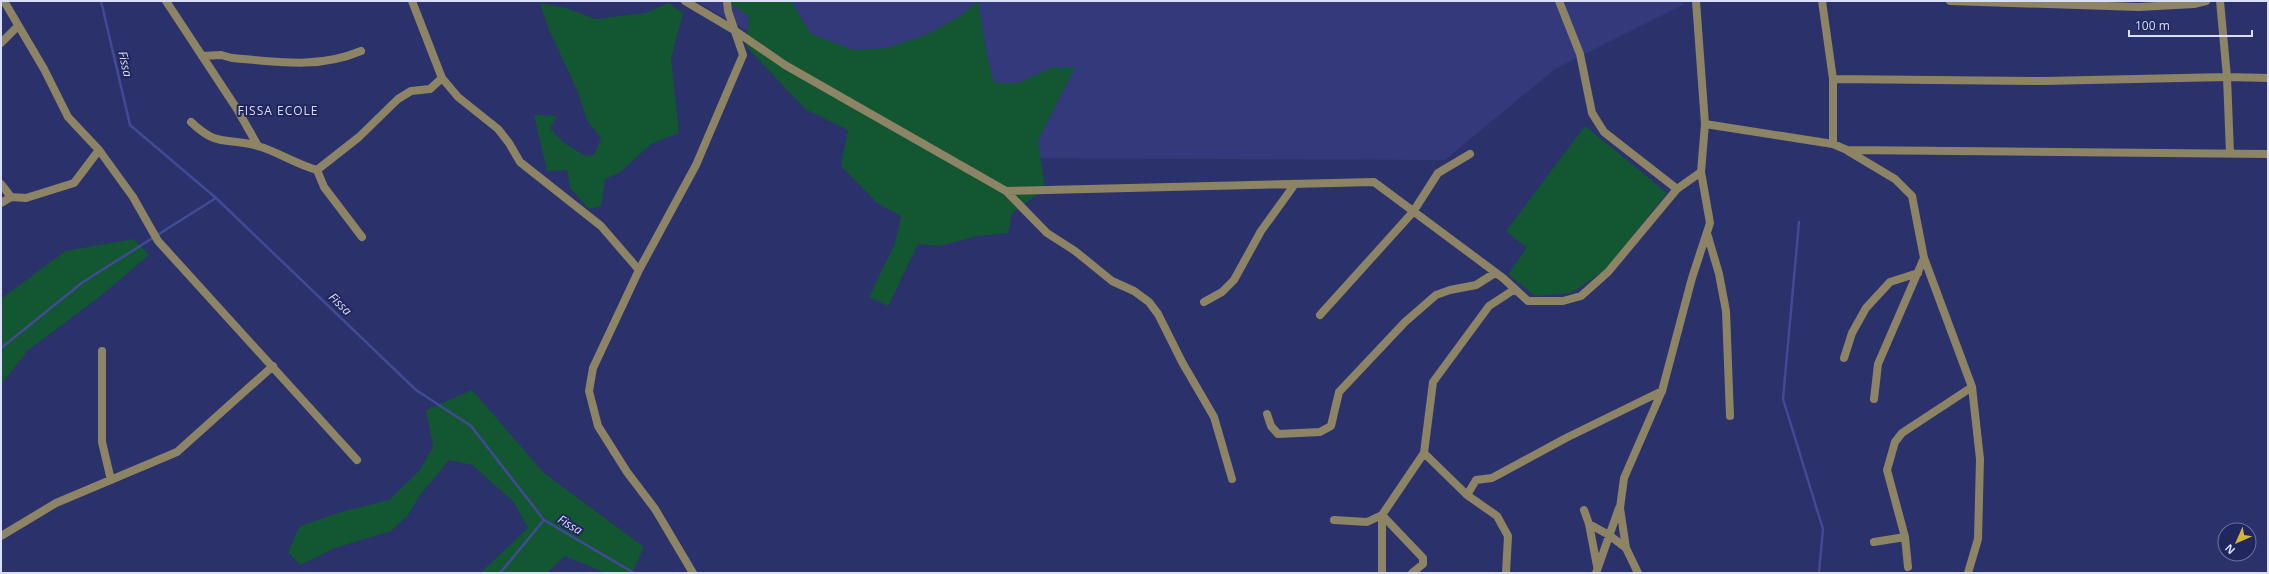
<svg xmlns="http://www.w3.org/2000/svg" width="2269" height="574" viewBox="0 0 2269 574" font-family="'Open Sans',sans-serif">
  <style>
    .built { fill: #33397a }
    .green { fill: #125632 }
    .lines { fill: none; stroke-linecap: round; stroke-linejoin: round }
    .stream { stroke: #424a96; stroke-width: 2.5 }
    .minor { stroke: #8c8465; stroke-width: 8 }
    .labels { text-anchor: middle; stroke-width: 4; stroke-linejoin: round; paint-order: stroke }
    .water-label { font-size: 12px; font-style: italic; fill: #dadff5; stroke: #22265f }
    .neighbourhood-label { font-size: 12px; letter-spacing: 1px; fill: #d9dffc; stroke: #22265f }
  </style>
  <rect width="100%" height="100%" fill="#2b316b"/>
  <!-- built -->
  <path class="built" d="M696,1H1683V5L1555,69L1445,160L1005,158L786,54Z"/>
  <!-- green -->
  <path class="green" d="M726,1H791L811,34L853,50L886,48L926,35L962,15L978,1L987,57L994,83H1018L1053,67H1075L1038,140L1045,189L1012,213L1008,233L977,236L940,246L918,244L888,306L869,297L895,243L901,216L877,203L841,166L848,130L805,109L746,46L749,16Z
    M540,3L566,8L596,19L645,13L668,3L683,13L671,58L679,133L651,144L619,173L605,179L601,206L589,209L570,188L567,170L547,171L534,115L557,116L550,128L564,143L585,156L594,155L601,138L587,120L578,92L549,30Z
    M1585,126L1667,193L1604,271L1571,293L1535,296L1508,274L1527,248L1506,231Z
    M134,239L149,255L98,298L27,351L1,385V299L65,251Z
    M472,390L544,473L644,547L632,573H606L565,556L547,573H480L528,528L514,502L472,465L449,460L420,495L408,515L391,531L335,548L300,565L288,552L300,526L341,512L389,500L420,470L433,446L426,410Z"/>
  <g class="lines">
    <!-- stream -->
    <path class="stream" d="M101,1L130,125L216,198L416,390L471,426L544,520L634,573
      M1799,222L1783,399L1823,529L1819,573
      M1,348L83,282L216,198
      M500,573L544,520"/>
    <!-- minor -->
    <path class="minor" d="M4,1L44,69L68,117L99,150L133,197L158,241L357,460
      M166,1L237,109L258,146
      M412,1L442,78L458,97L498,129L509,143L520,162L601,226L639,270
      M685,1L734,30L785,65L1006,191L1374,182L1503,278L1528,301H1563L1581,296L1608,272L1677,189L1701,172
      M1559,1L1580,54L1592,113L1604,132L1677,189
      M1822,1L1833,79V144
      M1950,1L2139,7L2194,4L2206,1
      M2220,1L2227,77L2230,153
      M1,43L18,26
      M202,56L221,55L232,58C278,62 318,69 361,51
      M1833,79L2044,81L2227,77L2268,78
      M191,122C218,148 226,137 258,146C278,152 296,164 317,170L359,137L398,99L411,91L430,89L442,78
      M1705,124L1833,144L1847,150L2268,154
      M1848,151L1895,179L1912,196L1924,258L1972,387L1980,459L1978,539L1968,573
      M317,170L324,187L362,237
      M1,184L11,197L26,198L74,183L99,150
      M1006,191L1047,233L1075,251L1112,281L1134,291L1149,302L1158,314L1182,362L1214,417L1232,479
      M1,203L11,197
      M1707,233L1719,274L1726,311L1730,416
      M1204,302L1222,292L1234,280L1261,231L1295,184
      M1320,315L1413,212L1438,173L1470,154
      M102,351V442L111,480
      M1844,358L1852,333L1866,308L1890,282L1918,273
      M1874,399L1878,364L1924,258
      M1267,414L1271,426L1278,434L1320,432L1331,426L1339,392L1405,322L1436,295L1450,290L1476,285L1495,273
      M1424,453L1467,495L1497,516L1508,536L1506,573
      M1467,495L1476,480L1492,478L1566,438L1662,391
      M1584,510L1589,524L1597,566
      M1382,515L1423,558V564L1412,573
      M1382,515V573
      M1334,520L1367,522L1382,515L1424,453L1433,382L1489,306L1515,289
      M1589,524L1609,535L1626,548
      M1,536L56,503L177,452L273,366
      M1874,542L1905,537
      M1908,567L1905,537L1887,470L1895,442L1902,433L1972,387
      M693,573L655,509L627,472L598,426L589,391L593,368L639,270L696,165L743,55L728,11L727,1
      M1596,573L1619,508
      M1638,573L1626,548L1620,508L1624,478L1662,391L1692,278L1710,223L1701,172L1705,124L1696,1"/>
  </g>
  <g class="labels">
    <!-- water labels -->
    <g class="water-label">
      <text transform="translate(125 64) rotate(77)" y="4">Fissa</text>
      <text transform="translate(340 304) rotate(44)" y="4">Fissa</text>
      <text transform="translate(570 525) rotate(31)" y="4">Fissa</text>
    </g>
    <!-- neighbourhood labels -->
    <g class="neighbourhood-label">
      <text x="278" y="115">FISSA ECOLE</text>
    </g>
  </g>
  <!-- border -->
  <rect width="2269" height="574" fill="none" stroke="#d9dffc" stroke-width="4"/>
  <!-- north arrow -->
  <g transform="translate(2237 542) rotate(225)"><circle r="19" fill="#22265f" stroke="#6b709e"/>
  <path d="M0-3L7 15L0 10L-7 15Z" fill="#d4b635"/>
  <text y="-6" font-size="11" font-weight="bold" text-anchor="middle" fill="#d9dffc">N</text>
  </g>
  <!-- scale -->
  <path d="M2129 30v6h123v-6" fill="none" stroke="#d9dffc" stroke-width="2"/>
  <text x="2135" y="30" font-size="12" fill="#d9dffc" stroke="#22265f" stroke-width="3" paint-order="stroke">100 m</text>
</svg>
